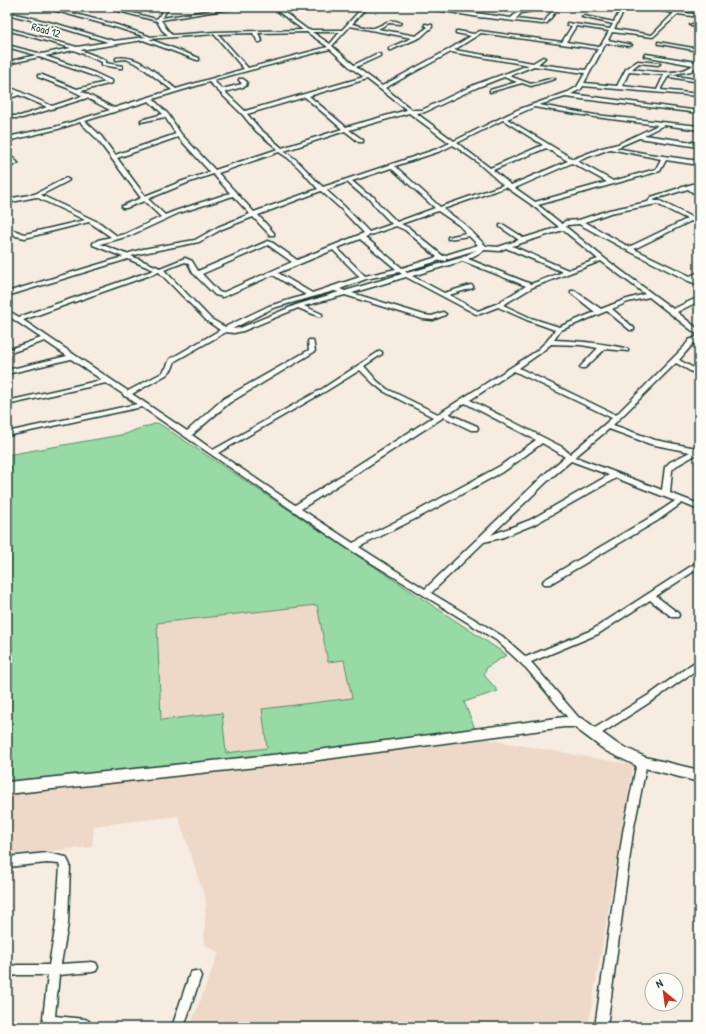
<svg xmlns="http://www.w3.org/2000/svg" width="706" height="1034" viewBox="0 0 706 1034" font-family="'Patrick Hand',sans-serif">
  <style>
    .built { fill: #eed8c7 }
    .green { fill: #98daa5; stroke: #5c8c6c; fill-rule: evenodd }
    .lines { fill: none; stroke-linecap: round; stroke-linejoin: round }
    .street-casing { stroke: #1f3d34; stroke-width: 3 }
    .secondary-casing { stroke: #1f3d34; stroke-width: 3 }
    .street { fill: #fdfcf7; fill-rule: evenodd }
    .secondary { fill: #fdfcf7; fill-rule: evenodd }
    .labels { text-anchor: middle; stroke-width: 3.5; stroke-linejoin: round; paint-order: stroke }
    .far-street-label { font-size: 11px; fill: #1f3d34; stroke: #fdfcf7 }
  </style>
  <rect width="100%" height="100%" fill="#f6ece1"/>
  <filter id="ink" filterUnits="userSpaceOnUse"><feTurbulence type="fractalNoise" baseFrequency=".025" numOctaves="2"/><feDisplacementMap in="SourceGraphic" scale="8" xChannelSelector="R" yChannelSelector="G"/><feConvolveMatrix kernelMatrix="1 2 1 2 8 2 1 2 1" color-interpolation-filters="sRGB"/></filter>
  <g filter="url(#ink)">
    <!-- built -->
    <path class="built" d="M317,605L328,662L344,660L352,698L262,709L267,748L225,753L222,713L161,721L157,623Z
      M479,738L633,765L588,1027H190L219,952L204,945L206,900L178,816L94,826L92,847L7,855V795Z"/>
    <!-- green -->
    <path class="green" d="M158,423L507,655L487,667L484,675L498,691L464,702L479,738L7,795V455L126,434L135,430ZM317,605L328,662L344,660L352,698L262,709L267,748L226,753L222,713L161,720L157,623Z"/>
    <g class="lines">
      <!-- street casing -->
      <g class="street-casing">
        <path id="street" d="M42,7H49L117,25L151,37L168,35L162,30L157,21L103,7H110L156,19L158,18L165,7H169L162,18L232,7H242L161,20L166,28L172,35L215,32L303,30L272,7H277L308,30H342L363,7H367L352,24C358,25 368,29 374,28C385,25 388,17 401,23L400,24L389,23L378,29L416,36L428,27L425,26V24L432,25V27L421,37L391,50H389V48L412,38L350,26L332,46L354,65L376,54H380V56L356,67L382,86L448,50L471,36L456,33V31H458L474,34L480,31L562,42L572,26L567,25V23L610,29L613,24L582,17L584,16L614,22L622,7H626L614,29L652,35L674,13L639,7H649L699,15V17L678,14L653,37L612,32L608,40L632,45L630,46L606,43L584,83L617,86L626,69L638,61L658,63L660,64L658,65L639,63L632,69C651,71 677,77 693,65L644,56V55L646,54L696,62L699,61V65L691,71L669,75L661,88V90L699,94V96L583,86L581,89L571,94L699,111V113L565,97L539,105L595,115L699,126V130L664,125L644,135L699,143V147L639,138L616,148L649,154L699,161V165L666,160L660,171L538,205L562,224L565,221L579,220L609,210L648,202L651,197L699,182V186L693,188L699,192V197L688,189L655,199L654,201H660L699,221V225L691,221L634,249L690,276L699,272V276L694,278L699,281V285L686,280L685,279L627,250L579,224L567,225L566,227L604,258L673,309L699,297V301L677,312L699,330V336L649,297L628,302L612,309L634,328V330H630L607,311L561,330L554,340C579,341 604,343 628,349V351L605,349L585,368H581L580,367L581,366L598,348L581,345L551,344L539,354L519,368L616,415L684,347L689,340L699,336V340C692,343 685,354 679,360L699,371V376L676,363L613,425L655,440L696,448H699V453L676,466L672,470L670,493L699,504V510L682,503L657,521L550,584H544L543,582L544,580L651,517L675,501L616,478L535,524L501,538L484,542L431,593L502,636L526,657L592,630L699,561V568L656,596L678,613L679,615L678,617H672L650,600L598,634L531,662L580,719L582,722L580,725L577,726L574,725L527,669L496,640L349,549L142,407L7,436V432L137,404L127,397L124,396L123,394L106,383L7,405V401L102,380L71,359L7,374V370L67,356L45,341L7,354V350L41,338L7,315V310L19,317L154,270L128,259L7,296V292L123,257L93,245V243L98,240L111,237L89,222L25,238L16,236L11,232V230C16,229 20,234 25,234L85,220L36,197L7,203V199L35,194L66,178L69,180L68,181L41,195L100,223L117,236L125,234L161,217L144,201L126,208H122V206L141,198L97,139L80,122L58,129L7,141V137L55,127L110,110L87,98L22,118H7V116H20L47,107L19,95L7,99V96L15,93L7,89V86L52,106L83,96L67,88L38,77V75H42L77,89L106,82L91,75L39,57L7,64V62L36,55L7,47V45L42,54L71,48L7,30V28L77,47L108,42L55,26L7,14V12L57,24L114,41L146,37L115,27ZM576,26L609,31L600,47L566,42ZM307,32L328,47L248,68L218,34L253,33L258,42H260L262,41L258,33ZM312,32H340L330,44ZM481,33L598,49L586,70L538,64L545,58L543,57L533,63L454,50ZM214,34L244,69L176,89C159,76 140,54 116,58V60L126,59L139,65L172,90L114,108L81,91L112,83V81L95,73L45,56L74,50L102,62V65L120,68H122V66L106,63V60L80,50L143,40L197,60H199V58L149,39ZM330,49L351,68L364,77L245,111L225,92L246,86L247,82L243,79H239V80L242,84L222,89L213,80ZM451,52L529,65L474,85L422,110H412L385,88ZM534,66L585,73L577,87L568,92L517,110L454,141L416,113L425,112L478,87L504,77L517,82L490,90V92L522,83L531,86L555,79L553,78L531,84L509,76ZM629,72L664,75L657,90L622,86ZM367,79L407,110L346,127L309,96ZM209,82L242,114L256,131L278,149L215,170L181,134L168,114L153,99ZM305,97L342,129L282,148L260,129L247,114ZM149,101L163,114L141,120V122L165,117L176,134L115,155L101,136L85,121ZM534,107L595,117L658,125L618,144L602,148L573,159L507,119ZM409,113L450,143L437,149L323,187C309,175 300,160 284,151L345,131L359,142H363V140L349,130ZM503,120L543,145L490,168L457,143ZM178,137L210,172L183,181L145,196L117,158ZM453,145L476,161L503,185L440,207L395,166L441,151ZM546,148L568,161L511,185L493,170ZM610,149L661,159L656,169L613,181L577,161ZM279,152L288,158L299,168L318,189L254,212L218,173ZM572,163L607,182L535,202L515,188ZM391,168L435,208L397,222L378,203L374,197L366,193L352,181ZM213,174L230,193L175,211L165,215L148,199L187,183ZM347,182L362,195L370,199L374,205L392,224L369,232L344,206L326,190ZM506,187L532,205L559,227L524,238L504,225H500V227L519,240L498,247L486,246L464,224L443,209ZM321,191L340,208L364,233L297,260L273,243L268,241L198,271L192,261L185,258L160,268L131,256L143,253L199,242L222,229L253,217L270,235H274V233L258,215ZM233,196L250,214L218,227L195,240L143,249L126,254L100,244L129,236L179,213ZM657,204L687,219L629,247L585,222L610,213ZM438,211L460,226L466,233L448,237V239L469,236L478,245L443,256L409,228L401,224ZM396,226L405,230L437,257L402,268L365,237ZM563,230L598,259L568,270L512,246ZM360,239L396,269L365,276L337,248ZM268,245L292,262L222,293L219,292L202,274ZM506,248L563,272L531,284L468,259L485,250L499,251ZM333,250L360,277L312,293L278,273ZM476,250L461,258L407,273L405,271L441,260L446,261V259ZM463,261L526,286L496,304L478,311L449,295L473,288V286L471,285L444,293L412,276ZM601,261L645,294L624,300L601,309L575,291H571V293L595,312L559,327L531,318L503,305L533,287ZM185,262L188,263L193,273L215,295L223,297L273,275L306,295L269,306L225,327L211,319L164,270ZM159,272L207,321L220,330L170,359L166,368L162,373L128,391L23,320ZM399,272L402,274L345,291L340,289L366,279ZM406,277L476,314H480L498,307L527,320L555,330L547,341L535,352L438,414L387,389L377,381L364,366L382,354V352L380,351L322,389L213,450L192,435L229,403L314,352L315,351L313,340H309L308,341L309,350L223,399L187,431L132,394L166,375L172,369L175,361L226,332L234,333L243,331L298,308L318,316H322V314L304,306L345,295L423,319L433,320L445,315L446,314L443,312L432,316L424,315L352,293ZM334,291L339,292L296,305L240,328L232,329L273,308ZM360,370L373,383L383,391L433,417L295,505L218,453L326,391ZM514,371L612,418L570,454L562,447L470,400ZM465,403L536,440L500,466L419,510L353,543L301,509L444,417L471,430H477L478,428L477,426L449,414ZM609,429L650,444L690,452L670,462L665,467L662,490L575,457ZM542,443L556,451L565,457L546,473L425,589L359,547L425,514L506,470ZM571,461L609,475L530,520L491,535L552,477Z
          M420,7H430L511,18L519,11L529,9V7H533L532,11L521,13L516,19L542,22L545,21L555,7H559L547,23L542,24L479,17Z
          M479,7H495C492,9 482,9 479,7Z
          M692,24L699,25V27L691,26L690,25Z
          M658,42L699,49V51L660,44H658Z
          M672,75L699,80V82L670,77V76Z
          M7,152L18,163L7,169V165L12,163L7,157Z
          M699,660V668L658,697L596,737L593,738L590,737L588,734L590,731L652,693L696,661Z
          M642,758L645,759L647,762L633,832L607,1027H595L623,832L637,762L639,759Z
          M47,853L66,857L70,865L68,924L61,964L92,962L96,963L98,967L96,971L92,972L59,975L55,1016L85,1019L89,1021L91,1025L90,1027H42L48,975H17L7,977V967L17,965H49L56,924L60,866L59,864L47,863L7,867V857Z
          M195,971L199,972L201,976L184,1027H172L189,976L191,972Z"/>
      </g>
      <!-- secondary casing -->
      <g class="secondary-casing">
        <path id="secondary" d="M564,717L582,718L616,743L645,757L699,770V782L637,766L606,751L574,727H564L311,761L7,794V782L311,751Z"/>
      </g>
      <!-- street -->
      <use href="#street" class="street"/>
      <!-- secondary -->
      <use href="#secondary" class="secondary"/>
    </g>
  </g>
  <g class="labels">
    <!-- far-street labels -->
    <g class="far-street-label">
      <text transform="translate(46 30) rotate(15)" y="4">Road 12</text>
    </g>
  </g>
  <!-- margin -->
  <rect width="706" height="1034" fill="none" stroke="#fdfcf7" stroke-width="24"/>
  <rect x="12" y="12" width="682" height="1010" fill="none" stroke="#1f3d34" stroke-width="1.5" filter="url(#ink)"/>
  <!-- north arrow -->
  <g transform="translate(664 992) rotate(331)"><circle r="19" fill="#fdfcf7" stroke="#a4b0a9"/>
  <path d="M0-3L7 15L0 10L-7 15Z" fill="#c8321e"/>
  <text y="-6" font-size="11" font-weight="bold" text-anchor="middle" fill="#1f3d34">N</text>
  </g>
</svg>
